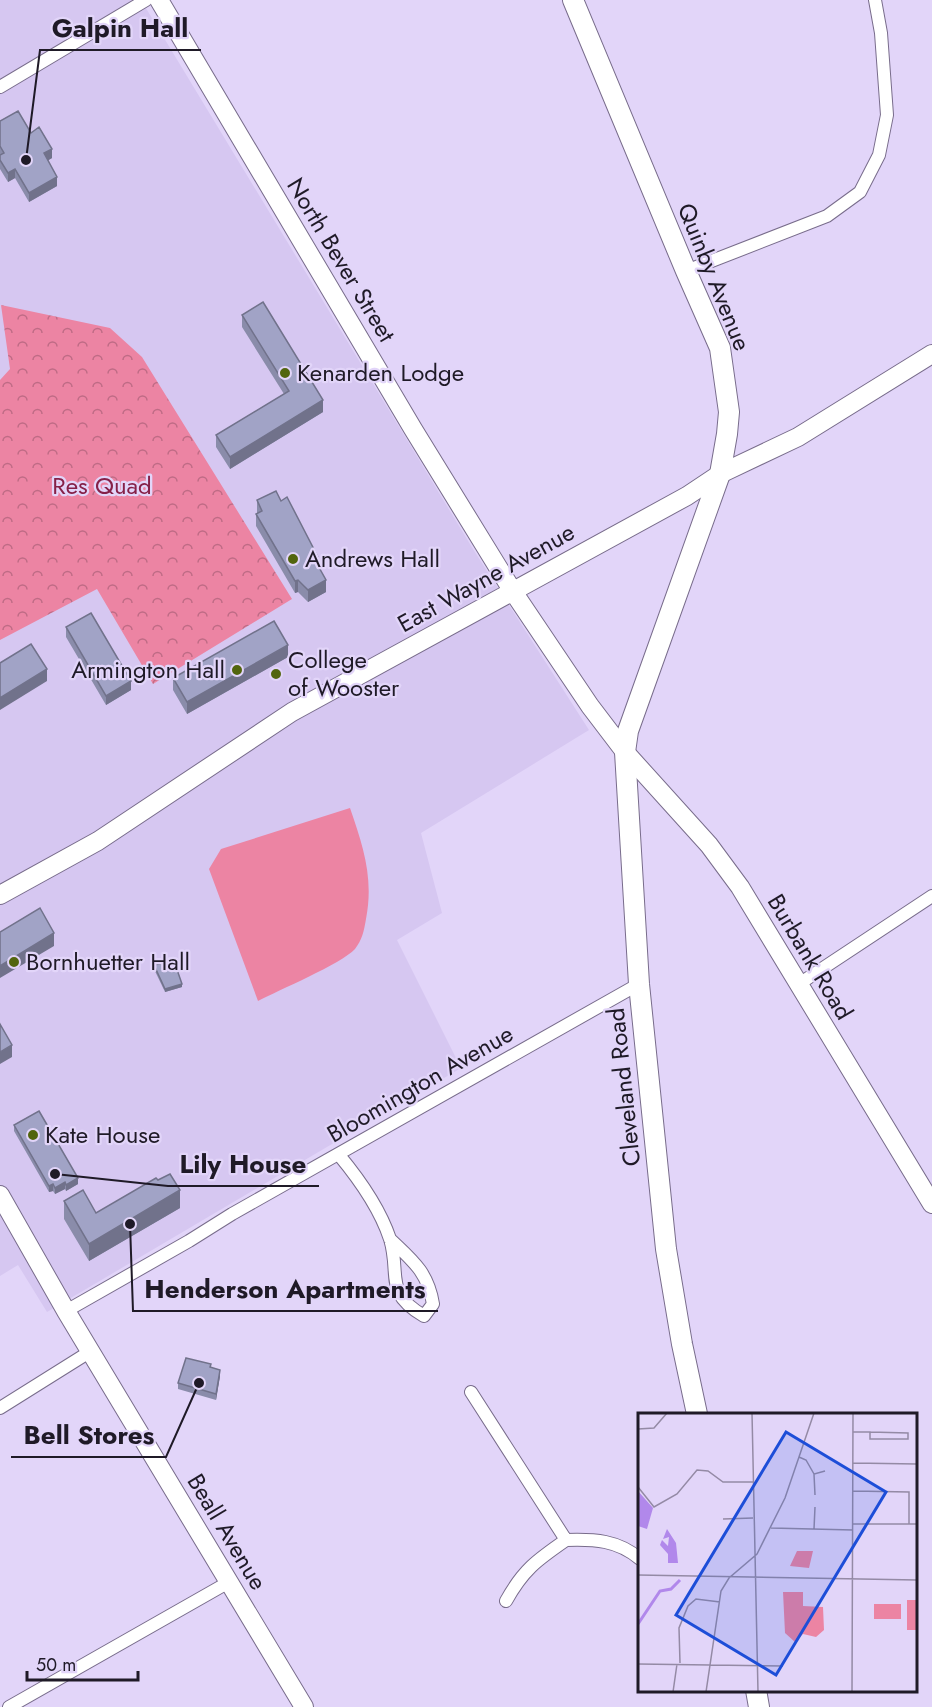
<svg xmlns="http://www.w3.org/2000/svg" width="932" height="1707" viewBox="0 0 932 1707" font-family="Jost,sans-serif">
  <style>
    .built { fill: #d6c7f1 }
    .grass { fill: #ec84a3 }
    .park { fill: url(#park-crowns) }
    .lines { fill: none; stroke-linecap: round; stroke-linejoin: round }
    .street-casing { stroke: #786c8b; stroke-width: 14 }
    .secondary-casing { stroke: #786c8b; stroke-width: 20 }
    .primary-casing { stroke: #786c8b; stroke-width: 22 }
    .street { stroke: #fff; stroke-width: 12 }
    .secondary { stroke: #fff; stroke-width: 18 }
    .primary { stroke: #fff; stroke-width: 20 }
    .wall { fill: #8a8caa }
    .shaded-wall { fill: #71728b }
    .building { fill: #a1a3c6; stroke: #71728b; stroke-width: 1.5 }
    .poi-dot { fill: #52650e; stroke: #e2d5f9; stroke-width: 2 }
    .labels { text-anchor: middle; stroke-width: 4.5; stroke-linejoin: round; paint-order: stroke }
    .street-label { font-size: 24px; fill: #1f1a27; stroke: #e2d5f9 }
    .poi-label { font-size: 24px; fill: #1f1a27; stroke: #e2d5f9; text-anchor: start }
    .park-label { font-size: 24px; fill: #862048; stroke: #e2d5f9 }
    .inset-river { fill: none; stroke: #b188eb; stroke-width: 3 }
    .inset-road { fill: none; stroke: #948aa5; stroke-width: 1.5 }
    .view { fill: #1d4ed8; fill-opacity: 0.15; stroke: #1d4ed8; stroke-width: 3 }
    .inset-edge { fill: none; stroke: #1f1a27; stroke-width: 3 }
    .leader { fill: none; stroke: #1f1a27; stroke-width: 2 }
    .callout-dot { fill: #1f1a27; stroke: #e2d5f9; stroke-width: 2 }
    .callout-label { font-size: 26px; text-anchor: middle; font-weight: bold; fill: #1f1a27; stroke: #e2d5f9; stroke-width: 4.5; stroke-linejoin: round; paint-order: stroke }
  </style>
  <defs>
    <pattern id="park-crowns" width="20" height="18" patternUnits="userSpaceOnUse" patternTransform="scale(1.5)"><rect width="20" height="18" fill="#ec84a3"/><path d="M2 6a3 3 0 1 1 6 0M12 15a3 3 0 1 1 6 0" fill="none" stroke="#bf6b85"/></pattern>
  </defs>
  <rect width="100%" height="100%" fill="#e2d5f9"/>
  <!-- built -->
  <path class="built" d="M0,0H141L473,549L589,730L421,833L442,913L397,940L461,1068L47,1312L18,1265L0,1276Z"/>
  <!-- grass -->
  <path class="grass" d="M350,808C363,846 374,878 366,919C364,931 362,940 355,949C341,964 279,990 258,1001L209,869L221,849Z"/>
  <!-- park -->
  <path class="park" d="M1,305L110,328L142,357L292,599L153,684L97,589L0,640V380L10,369Z"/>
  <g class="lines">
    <!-- street casing -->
    <g class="street-casing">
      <path id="street" d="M0,87L146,0
        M686,271L827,216L860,192L879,155L887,115L881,33L875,0
        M799,984L932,896
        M339,1155C359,1179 380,1209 390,1239C401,1275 383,1292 424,1316L433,1304C428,1272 412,1260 390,1239
        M66,1311L189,1241L232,1214L639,984
        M471,1392L566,1540C537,1560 523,1570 506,1601
        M0,1408L91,1351
        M566,1540C594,1539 618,1540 640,1559
        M9,1707L229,1582"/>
    </g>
    <!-- secondary casing -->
    <g class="secondary-casing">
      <path id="secondary" d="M159,0L413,429L512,590L590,706L625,752L709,845L740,887L932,1204
        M0,895L98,841L292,712L687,496L720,474L798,437L932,354
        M0,1195L66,1311L304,1707"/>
    </g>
    <!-- primary casing -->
    <g class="primary-casing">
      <path id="primary" d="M573,0L686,271L720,348L729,412L727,434L720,474L628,731L625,752L639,984L666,1249L682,1344L697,1414
        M756,1690L759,1707"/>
    </g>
    <!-- street -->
    <use href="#street" class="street"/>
    <!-- secondary -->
    <use href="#secondary" class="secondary"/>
    <!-- primary -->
    <use href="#primary" class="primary"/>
  </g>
  <!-- wall -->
  <path class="wall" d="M0,121L31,133L52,158L48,160L57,186L29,202L15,178L8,182L0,169Z
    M242,315L323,412L230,469L216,447V435L284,394L242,327Z
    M257,500L318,565L326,592L308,602L298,592L295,593L256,526V514L257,513Z
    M66,627L131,690L106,705L66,637Z
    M288,657L187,714L173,690V678Z
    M154,965L182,987L165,992L154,969Z
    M14,1125L78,1184L66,1191L65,1189L55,1194L53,1191L49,1192L14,1131Z
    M64,1201L96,1213L180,1208L89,1261L64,1219Z
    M211,1368L220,1376L216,1400L178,1389V1383Z"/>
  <!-- shaded-wall -->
  <path class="shaded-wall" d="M52,149V158L44,163V153Z
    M15,169V178L8,182V173Z
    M57,177V186L29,202V193Z
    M323,400V412L230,469V457Z
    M298,580V592L295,593V581Z
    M326,580V592L308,602V590Z
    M288,645V657L187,714V702Z
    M47,669V681L0,710V698Z
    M131,681V690L106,705V696Z
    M54,933V946L0,978V966Z
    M182,984V987L165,992V989Z
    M12,1045V1057L0,1064V1052Z
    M78,1178V1184L66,1191V1185Z
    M65,1182V1189L55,1194V1188Z
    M53,1184V1191L49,1192V1186Z
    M180,1190V1208L89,1261V1244Z
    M220,1370V1376L216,1400V1394Z"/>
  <!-- building -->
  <path class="building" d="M18,111L31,133L39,127L52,149L44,153L57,177L29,193L15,169L8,173L0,160V155L4,153L0,146V121Z
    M263,302L323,400L230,457L216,435L289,391L242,315Z
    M276,491L281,501L287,497L318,557L316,562L326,580L308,590L298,580L295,581L256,514L262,511L257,500Z
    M91,613L131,681L106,696L66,627Z
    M274,621L288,645L187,702L173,678Z
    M31,644L47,669L0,698V663Z
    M40,908L54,933L0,966V932Z
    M174,961L182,984L165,989L154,965Z
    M0,1024L12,1045L0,1052Z
    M39,1111L78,1178L66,1185L65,1182L55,1188L53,1184L49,1186L14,1125Z
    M170,1174L180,1190L89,1244L64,1201L83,1190L96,1213L156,1178L158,1180Z
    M186,1358L211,1364L210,1367L220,1370L216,1394L178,1383Z"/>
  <!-- markers -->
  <g class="poi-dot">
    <circle cx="285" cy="373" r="6"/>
    <circle cx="293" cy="559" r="6"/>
    <circle cx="237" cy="670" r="6"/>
    <circle cx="276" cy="674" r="6"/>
    <circle cx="14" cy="962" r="6"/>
    <circle cx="33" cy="1135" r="6"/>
  </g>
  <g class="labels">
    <!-- street labels -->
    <g class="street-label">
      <text transform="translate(341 260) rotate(59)" y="8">North Bever Street</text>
      <text transform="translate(714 277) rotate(68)" y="8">Quinby Avenue</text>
      <text transform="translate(486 578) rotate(-29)" y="8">East Wayne Avenue</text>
      <text transform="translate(810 957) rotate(59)" y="8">Burbank Road</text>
      <text transform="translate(420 1084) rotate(-30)" y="8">Bloomington Avenue</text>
      <text transform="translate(624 1087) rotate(-96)" y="8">Cleveland Road</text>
      <text transform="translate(227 1532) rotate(59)" y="8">Beall Avenue</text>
    </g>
    <!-- poi labels -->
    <g class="poi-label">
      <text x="297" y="381">Kenarden Lodge</text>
      <text x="305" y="567">Andrews Hall</text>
      <text x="288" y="668">College<tspan x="288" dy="28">of Wooster</tspan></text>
      <text x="225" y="678" text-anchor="end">Armington Hall</text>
      <text x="26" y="970">Bornhuetter Hall</text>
      <text x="45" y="1143">Kate House</text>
    </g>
    <!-- park labels -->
    <g class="park-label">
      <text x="102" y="494">Res Quad</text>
    </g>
  </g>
  <!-- overview -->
  <g transform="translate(638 1413)">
    <rect width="279" height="279" fill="#e2d5f9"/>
    <path d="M159,138H175L171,155L152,153ZM269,187H279V217H269ZM236,191H263V206H236Z" fill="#ec84a3"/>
    <path d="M145,179H165V193L185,194L186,217L178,224L165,221L157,229L147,220Z" fill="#ec84a3"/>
    <path d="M0,78L15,95L9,116L0,113ZM29,116L38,130L40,150H30V141L22,132L24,127L30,133L31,124L25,126Z" fill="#b188eb"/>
    <path class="inset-river" d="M0,211L22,178L33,176L42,167"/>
    <path class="inset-road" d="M114,0L120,279M0,16L16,15L29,0M215,19H232V26H270V20L232,19M161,44L168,47L176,61M215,50L279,51M0,74L16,94L39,81L59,57L70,58L85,69H115M215,78L271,79V111M177,82L176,61L187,58M85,106L115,105M215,111H279M133,115L215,117M176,116L177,94M0,162L279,167M42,250L41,215L50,193L58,186L82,189M0,251L145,253M35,279L39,251M68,279L83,178L91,165L119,141L147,85L176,0M214,279L215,0"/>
    <path class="view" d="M148,19L248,79L138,262L38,202Z"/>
    <rect width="279" height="279" class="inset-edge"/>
  </g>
  <!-- callouts -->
  <path class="leader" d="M26 160L40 50H201M55 1174L168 1186H319M130 1224L133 1311H438M199 1383L166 1457H11"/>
  <g class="callout-dot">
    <circle cx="26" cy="160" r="6"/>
    <circle cx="55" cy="1174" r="6"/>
    <circle cx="130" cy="1224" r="6"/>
    <circle cx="199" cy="1383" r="6"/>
  </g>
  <g class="callout-label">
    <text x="120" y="37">Galpin Hall</text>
    <text x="243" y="1173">Lily House</text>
    <text x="285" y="1298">Henderson Apartments</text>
    <text x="89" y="1444">Bell Stores</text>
  </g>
  <!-- scale -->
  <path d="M27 1671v9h111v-9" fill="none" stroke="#1f1a27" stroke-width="3"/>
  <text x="36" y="1671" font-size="18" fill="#1f1a27" stroke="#e2d5f9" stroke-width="4.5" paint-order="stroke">50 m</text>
</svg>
